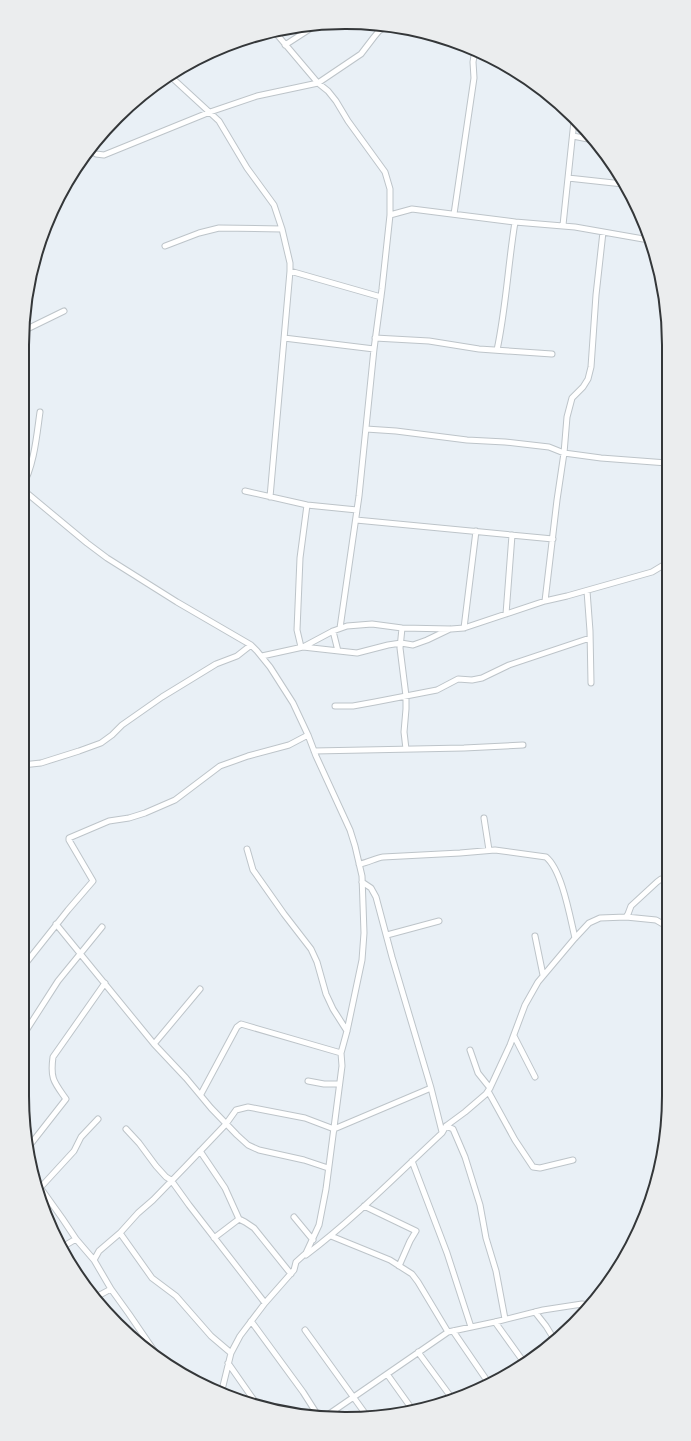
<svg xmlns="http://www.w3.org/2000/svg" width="691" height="1441" viewBox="0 0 691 1441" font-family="Roboto,sans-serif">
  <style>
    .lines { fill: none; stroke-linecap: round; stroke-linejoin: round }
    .minor-casing { stroke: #bdc4c9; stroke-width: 7 }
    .minor { stroke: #fff; stroke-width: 5 }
    .rim { fill: none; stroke: #343739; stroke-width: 2 }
  </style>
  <rect width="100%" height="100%" fill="#e9f0f6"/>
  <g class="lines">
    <!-- minor casing -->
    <g class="minor-casing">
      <path id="minor" d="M274,31L318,83L328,91L336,101L348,121L385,172L390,189V215L382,289L374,349L359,496L340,628
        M285,45L316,25
        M169,75L219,121L247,168L274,205L282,229L290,263V271L270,497
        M573,136L593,140
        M90,150L96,154L104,155L210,112L257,96L318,83L361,54L374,37L379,31L387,26
        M568,178L623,184
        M454,214L474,78L473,62L474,56L476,51
        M390,215L412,209L515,222L575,227L649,240
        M563,225L574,121
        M165,246L199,233L219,228L282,229
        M290,271L381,297
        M23,331L64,311
        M284,338L374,349
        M375,338L429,341L479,349L552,354
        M497,350C506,308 508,265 515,222
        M366,429L396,431L467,440L505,442L549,447L564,453L601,458L667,463
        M22,486C34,468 37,433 40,412
        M22,489L87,543L107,558L177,602L251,645L257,651L270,667L293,703L308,735L316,756L350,830L355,846L362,876L364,933L362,960L347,1031L341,1053L342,1066L326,1189L319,1225L306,1253L296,1262L294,1270L265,1303L240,1336L231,1353L222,1390
        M245,491L307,505L357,510
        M356,520L553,539
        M587,591L590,631L591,683
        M545,601L557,500L564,453L567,417L572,398L583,387L588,379L591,367L596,295L603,232
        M506,614L512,535
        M402,628L400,648L406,696V709L404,732L406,749
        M464,628L476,531
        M333,631L338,651
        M301,647L297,630L300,558L307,505
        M303,647L357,653L388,645L401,643L413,645L427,640L450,629
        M262,656L303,647L333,631L347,626L372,624L402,628L451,629L464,628L545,601L567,596L652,572L667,563
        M335,706H353L375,702L437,690L458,679L472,680L482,678L509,665L590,638
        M314,751L464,748L523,745
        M22,765L41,763L79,751L101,743L112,735L122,725L162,697L216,664L237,656L251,645
        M484,818L489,850
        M247,849L253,870L284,914L311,949L317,962L326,994L333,1009L347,1031
        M359,864C368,863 375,858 383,857L460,853L495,850L546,857C562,870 570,917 575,938
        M362,882L371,888L376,897L392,957L431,1088L442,1132
        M626,917L628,914L631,906L657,882L661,879H668
        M56,924L154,1044L186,1078L211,1108L237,1135L248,1145L259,1150L304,1160L328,1168
        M387,935L439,921
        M535,936L543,975
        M22,968L68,910L93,881L69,840V838L109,821L129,818L145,813L175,800L220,766L248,756L289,745L308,735
        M514,1036L535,1077
        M22,1037L58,981L102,927
        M154,1044L200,989
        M470,1050L478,1073L490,1088
        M308,1081L324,1084H339
        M488,1091L515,1140L533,1167L540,1168L573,1160
        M201,1094L237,1027L241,1024L341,1053
        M446,1126L453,1129L465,1157L480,1205L486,1238L496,1271L505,1319
        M126,1129L139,1143L156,1166L166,1177L171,1180L189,1205L265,1303
        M30,1145L66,1099C54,1082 50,1079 53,1057L105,983
        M200,1151L225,1188L239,1219L245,1222L254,1228L291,1274
        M412,1161L447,1253L471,1327
        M37,1183L62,1218L76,1239L94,1260L111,1289L129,1314L159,1358
        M40,1188L74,1151L81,1137L98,1119
        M364,1206L416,1231L410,1241L399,1266
        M294,1217L313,1240
        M120,1233L152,1278L176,1296L211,1336L231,1353
        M331,1236L390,1260L412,1274L418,1282L448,1332
        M214,1238L239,1219
        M64,1246L76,1239
        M306,1255C355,1218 398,1174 442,1133L446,1126L465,1112L486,1094L490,1088L510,1045L525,1005L538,982L575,938L589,923L600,918L626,917L656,920L668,927
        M94,1260L99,1251L120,1233L138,1213L153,1200L186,1166L226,1124L236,1110L248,1107L305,1118L334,1129L431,1088
        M94,1298L111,1289
        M535,1312L546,1326L554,1339
        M251,1321L303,1392L317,1414
        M495,1322L523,1361
        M305,1330L367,1416
        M453,1331L490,1385
        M418,1352L451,1397
        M228,1363L256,1403
        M387,1374L412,1409
        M329,1414L448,1332L495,1322L543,1310L582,1304L590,1305"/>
    </g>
    <!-- minor -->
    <use href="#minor" class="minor"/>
  </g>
  <!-- crop -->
  <path d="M0 0H691V1441H0ZM345 29H346A316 316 0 0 1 662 345V1096A316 316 0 0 1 346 1412H345A316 316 0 0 1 29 1096V345A316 316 0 0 1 345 29Z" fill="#ebedee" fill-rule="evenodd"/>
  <path class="rim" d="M345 29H346A316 316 0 0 1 662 345V1096A316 316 0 0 1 346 1412H345A316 316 0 0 1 29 1096V345A316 316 0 0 1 345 29Z"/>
</svg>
